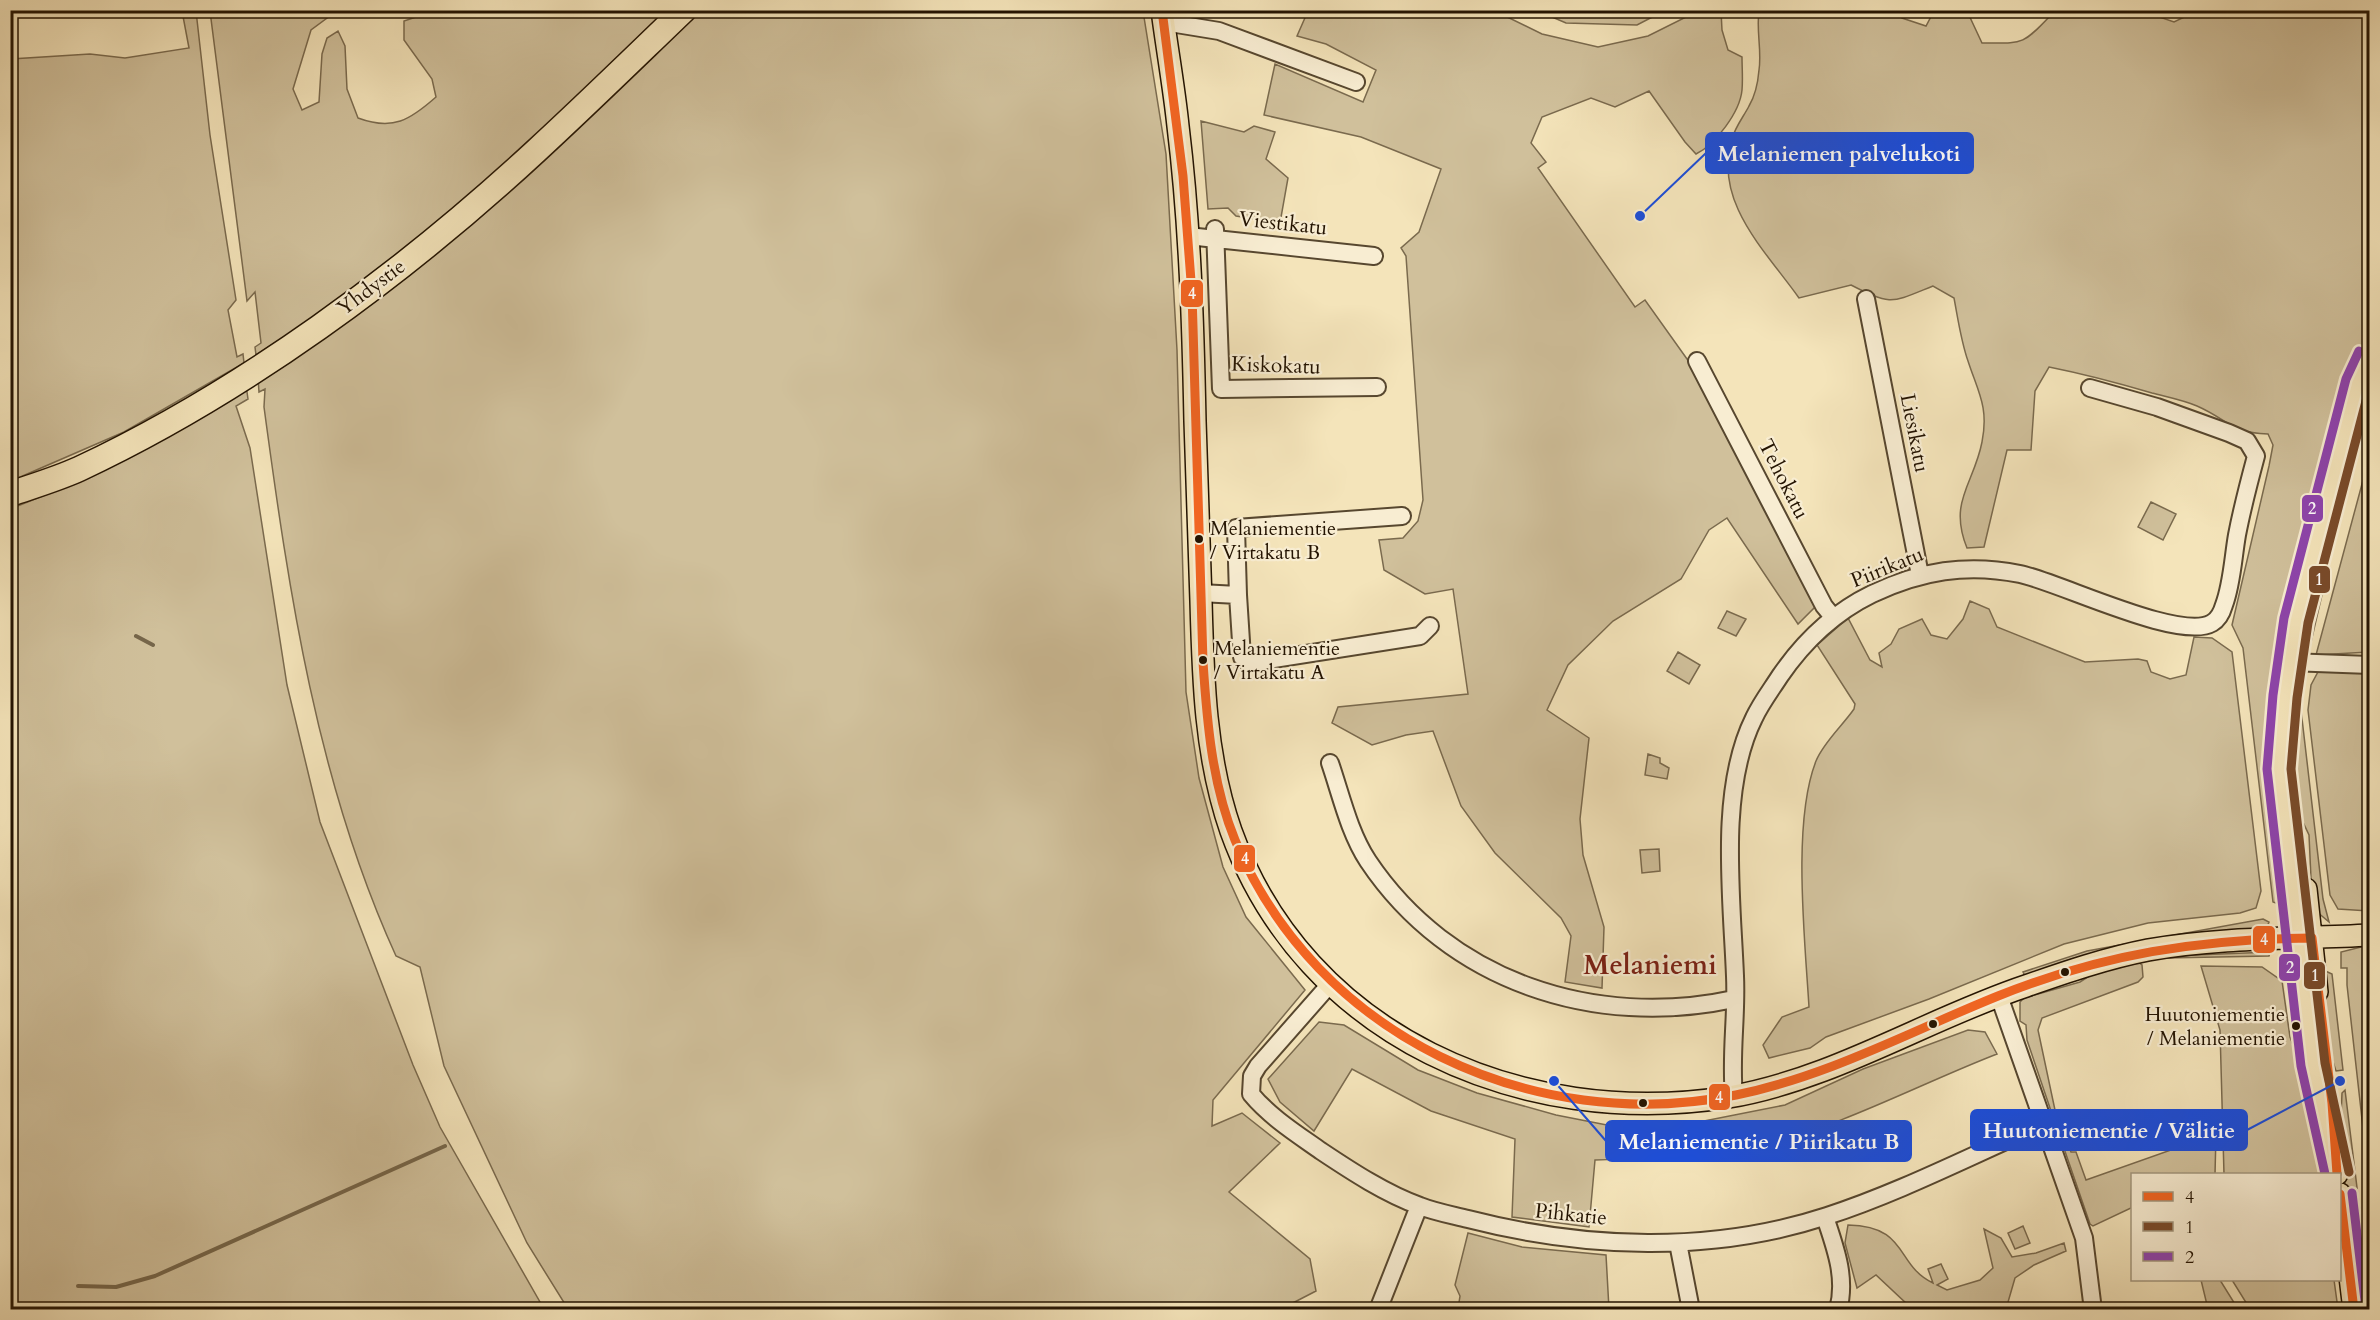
<svg xmlns="http://www.w3.org/2000/svg" width="2380" height="1320" viewBox="0 0 2380 1320" font-family="Cardo,serif">
  <style>
    .green { fill: #d0c09b; stroke: #7a6a4e; stroke-width: 1.5 }
    .lines { fill: none; stroke-linecap: round; stroke-linejoin: round }
    .stream { stroke: #76664a; stroke-width: 4 }
    .minor-casing { stroke: #57472f; stroke-width: 20 }
    .major-casing { stroke: #231301; stroke-width: 24 }
    .highway-casing { stroke: #231301; stroke-width: 27 }
    .minor { stroke: #f8edd2; stroke-width: 16 }
    .major { stroke: #f4e4ba; stroke-width: 21 }
    .highway { stroke: #f4e4ba; stroke-width: 24 }
    .bus-1-casing { stroke: #f8edd2; stroke-width: 14 }
    .bus-2-casing { stroke: #f8edd2; stroke-width: 14 }
    .bus-3-casing { stroke: #f8edd2; stroke-width: 14 }
    .bus-1 { stroke: #f26522; stroke-width: 9 }
    .bus-2 { stroke: #7a4b2a; stroke-width: 9 }
    .bus-3 { stroke: #8e44ad; stroke-width: 9 }
    .bus-dot { fill: #231301; stroke: #f8edd2; stroke-width: 2 }
    .labels { text-anchor: middle; stroke-width: 4.5; stroke-linejoin: round; paint-order: stroke }
    .bus-label { font-size: 20px; fill: #231301; stroke: #f8edd2; text-anchor: start }
    .street-label { font-size: 21px; fill: #231301; stroke: #f8edd2 }
    .district-label { font-size: 27px; font-weight: bold; fill: #7a1f14; stroke: #f8edd2 }
    .leader { fill: none; stroke: #1d4ed8; stroke-width: 2 }
    .callout-dot { fill: #1d4ed8; stroke: #f8edd2; stroke-width: 2 }
    .callout { fill: #1d4ed8; stroke: #1d4ed8; stroke-width: 2 }
    .callout-label { font-size: 22px; text-anchor: middle; font-weight: bold; fill: #fff }
    .line-badge { stroke: #f8edd2; stroke-width: 2 }
    .badge-label { font-size: 16px; text-anchor: middle; font-weight: bold; fill: #fff }
  </style>
  <rect width="100%" height="100%" fill="#f4e4ba"/>
  <filter id="stains"><feTurbulence type="fractalNoise" baseFrequency=".00333" numOctaves="4"/><feColorMatrix values="0 0 0 0 .2 0 0 0 0 .09 0 0 0 0 .02 0 0 0 .5 -.17"/></filter>
  <radialGradient id="worn" r=".72"><stop offset=".6" stop-color="#630" stop-opacity="0"/><stop offset="1" stop-color="#630" stop-opacity=".3"/></radialGradient>
  <!-- green -->
  <path class="green" d="M437,10L672,11C566,110 461,211 344,297C316,318 285,336 256,355L255,347L261,343L255,292L247,301L210,11H369L366,14L334,13L311,30L293,89L302,110L319,102L322,54L327,38L338,31L345,46L347,89L358,118C393,131 410,120 436,97L432,79L404,40V21Z
    M182,11H196L210,135L236,300L228,310L237,357L243,354L244,363L124,432L11,481V59L90,54L125,58L189,48Z
    M698,11H1143L1166,154L1177,350L1186,692L1199,778L1223,867L1246,917L1305,990L1213,1100L1212,1126L1242,1113L1280,1143L1229,1192L1310,1259L1316,1291L1287,1306L1288,1310L568,1309L527,1243L444,1066L420,967L396,956C317,783 289,593 264,407L265,389L259,392L258,378L587,118Z
    M1308,11H1495L1542,34L1598,47L1648,36L1698,11H1721L1722,30L1728,50L1742,57C1742,68 1743,79 1742,90C1740,112 1715,145 1696,154L1685,142L1649,91L1615,107L1591,98L1542,117L1531,143L1546,162L1538,168L1635,307L1645,300L1687,359L1818,604L1798,624L1727,518L1709,530L1681,579L1613,621L1568,665L1547,710L1589,738L1580,819L1583,855L1604,927L1602,988L1565,982L1571,936L1561,918L1495,853L1461,806L1433,731L1406,735L1372,745L1332,723L1338,707L1468,694L1453,589L1425,594L1384,570L1379,540L1403,538L1418,521L1423,500L1406,256L1401,248L1419,232L1441,169L1361,137L1264,115L1275,64L1363,102L1376,70L1326,44L1297,36Z
    M1538,11H1664L1637,25L1566,23Z
    M1759,11H1896L1902,18L1926,26L1934,11H1967L1982,43C2022,43 2022,46 2050,16L2049,11H2142L2174,22L2197,11H2369V335L2351,385L2288,630L2287,907L2273,902L2243,648L2232,625L2269,466L2273,445L2268,434C2230,433 2229,420 2197,406C2183,400 2167,397 2152,393C2118,383 2084,374 2049,367L2035,391L2031,450H2007L1984,547L1967,548C1948,501 1974,484 1982,442C1989,407 1978,392 1968,361C1961,341 1958,319 1954,298L1933,286C1891,303 1892,306 1851,285L1799,298C1765,250 1713,202 1732,139C1735,127 1744,116 1749,106C1755,96 1758,82 1759,70C1762,51 1756,30 1759,11Z
    M1201,121L1244,132L1254,126L1275,132L1266,159L1288,178L1280,223L1236,216L1228,208L1208,209Z
    M246,385L248,399L236,406L250,448L287,685L320,822L413,1065L440,1127L544,1309H11L10,509L60,489Z
    M2350,451L2347,487L2308,655L2302,653C2294,624 2340,488 2350,451Z
    M2369,458V652L2316,655Z
    M2151,502L2176,514L2163,540L2138,527Z
    M1970,601L1989,609L1997,627L2085,662L2138,659L2147,661L2151,672L2170,679L2186,675L2194,637L2212,638L2232,652L2261,891L2256,908L2240,913L2148,923L2064,944L1929,999L1826,1037L1810,1048L1769,1058L1763,1045L1782,1017L1809,1007C1805,940 1792,822 1816,761C1823,743 1843,725 1854,709L1855,704L1817,645L1848,618L1870,660L1882,667L1879,653L1891,644L1899,629L1922,619L1931,635L1947,639L1963,619Z
    M1727,611L1746,619L1736,636L1718,628Z
    M1678,652L1700,665L1689,684L1667,671Z
    M2319,670L2352,673L2369,672V911L2338,909L2330,895L2308,710L2311,685Z
    M2305,671L2301,710L2323,899L2329,922L2316,911L2312,900L2309,835L2302,820L2295,763L2292,713L2294,680Z
    M1648,754L1660,758V763L1669,768L1667,779L1645,775Z
    M1659,849L1660,871L1642,873L1640,850Z
    M2263,919L2269,922L2267,927L2026,978L2023,972L2087,951Z
    M2369,945V1182L2347,985V968H2341V952Z
    M2270,952L2269,956L2165,958L2171,956Z
    M2137,961L2142,965L2143,977L2138,982L2042,1018L2038,1030L2055,1110L2051,1111L2027,1040L2026,1025L2020,1021V1002L2024,998L2080,982L2100,969Z
    M2201,966L2262,967L2282,981L2290,1037L2303,1070L2321,1174H2224L2220,1030Z
    M2321,969L2332,974L2343,1070L2336,1071L2328,1046Z
    M1319,1022L1344,1025L1418,1070L1477,1093L1556,1115L1617,1127L1699,1122L1785,1105L1863,1069L1968,1030L1985,1032L1997,1054C1922,1083 1840,1127 1763,1145C1708,1157 1650,1159 1595,1160L1589,1227L1512,1217L1515,1139L1431,1111L1352,1069L1314,1131L1280,1102L1268,1079Z
    M2345,1090L2369,1285V1309H2360L2340,1141L2342,1093Z
    M2061,1128L2071,1152H2076L2086,1180L2216,1134L2215,1174H2132L2131,1208L2093,1226L2090,1224L2058,1131Z
    M1848,1225C1909,1226 1895,1265 1933,1283L1928,1269L1941,1264L1948,1279L1937,1285L1947,1290L1980,1280L1993,1268L1984,1229L2001,1238L2012,1257L2036,1253L2064,1243L2066,1251L2034,1265L2015,1278L2006,1309H1910L1909,1306L1876,1275L1857,1288L1845,1243Z
    M2023,1226L2030,1243L2015,1249L2008,1233Z
    M1468,1233L1522,1247L1606,1255L1609,1309H1458L1460,1296L1455,1285Z
    M2201,1280H2220L2238,1309H2208Z
    M2232,1280H2334L2338,1309H2250Z"/>
  <g class="lines">
    <!-- stream -->
    <path class="stream" d="M136,636L153,645
      M78,1286L116,1287L155,1276L445,1146"/>
    <!-- minor casing -->
    <g class="minor-casing">
      <path id="minor" d="M1164,22L1219,31L1356,82
        M1215,229L1221,389L1377,387
        M1188,236L1374,256
        M1866,299L1920,575
        M1697,361L1824,606L1833,617
        M1200,593L1238,595L1242,657L1249,663L1420,636L1430,626
        M1238,595L1236,528L1402,516
        M2289,662L2370,665
        M1330,763C1341,795 1349,832 1368,861C1449,982 1595,1029 1734,999
        M1331,983L1258,1066L1252,1076L1251,1094C1270,1117 1297,1134 1321,1151C1351,1171 1386,1194 1420,1206C1435,1212 1452,1215 1468,1219C1585,1249 1711,1254 1827,1216C1901,1192 1972,1155 2044,1124
        M1999,996L2084,1238L2093,1310
        M1734,1096C1730,1056 1737,1016 1735,976C1732,898 1718,790 1754,718C1761,703 1771,690 1780,676C1804,641 1833,613 1872,594C1920,571 1967,563 2020,574C2059,582 2180,642 2212,623C2219,619 2222,612 2224,605C2232,584 2233,558 2237,535C2242,509 2249,482 2256,456L2247,441L2229,433L2157,407L2090,388
        M1825,1217C1835,1247 1847,1278 1838,1310
        M1678,1243L1691,1310
        M1378,1310L1419,1206"/>
    </g>
    <!-- major casing -->
    <g class="major-casing">
      <path id="major" d="M1162,10C1167,49 1174,87 1178,126C1190,224 1193,323 1195,421C1197,481 1199,541 1201,601C1203,678 1205,757 1231,831C1305,1037 1523,1130 1729,1097C1834,1079 1927,1019 2026,986C2066,972 2107,958 2148,950C2221,937 2296,939 2370,935
        M2306,889L2317,992
        M2332,1124L2337,1174
        M2332,1138L2320,1100L2313,1065L2279,769L2285,697L2296,621L2312,555L2358,382L2370,356
        M2340,1194L2354,1310"/>
    </g>
    <!-- highway casing -->
    <g class="highway-casing">
      <path id="highway" d="M10,494C33,486 57,479 79,469C243,392 403,274 536,151C586,105 635,57 684,10"/>
    </g>
    <!-- minor -->
    <use href="#minor" class="minor"/>
    <!-- major -->
    <use href="#major" class="major"/>
    <!-- highway -->
    <use href="#highway" class="highway"/>
    <!-- bus-1 casing -->
    <g class="bus-1-casing">
      <path id="bus-1" d="M1162,10L1183,176L1192,294L1203,662C1207,722 1212,784 1235,840C1316,1036 1533,1136 1736,1095C1829,1076 1911,1031 1998,996C2102,954 2200,939 2312,938L2332,1103L2337,1174
        M2340,1194L2354,1310"/>
    </g>
    <!-- bus-2 casing -->
    <g class="bus-2-casing">
      <path id="bus-2" d="M2349,1172L2325,1063L2291,769L2297,698L2308,623L2370,386"/>
    </g>
    <!-- bus-3 casing -->
    <g class="bus-3-casing">
      <path id="bus-3" d="M2325,1174L2301,1066L2267,769L2273,695L2284,618L2346,379L2359,351
        M2352,1193L2366,1309"/>
    </g>
    <!-- bus-1 -->
    <use href="#bus-1" class="bus-1"/>
    <!-- bus-2 -->
    <use href="#bus-2" class="bus-2"/>
    <!-- bus-3 -->
    <use href="#bus-3" class="bus-3"/>
  </g>
  <!-- markers -->
  <g class="bus-dot">
    <circle cx="1199" cy="539" r="5"/>
    <circle cx="1203" cy="660" r="5"/>
    <circle cx="2065" cy="972" r="5"/>
    <circle cx="1933" cy="1024" r="5"/>
    <circle cx="2296" cy="1026" r="5"/>
    <circle cx="1643" cy="1103" r="5"/>
  </g>
  <g class="labels">
    <!-- bus labels -->
    <g class="bus-label">
      <text x="1210" y="535">Melaniementie<tspan x="1210" dy="24">/ Virtakatu B</tspan></text>
      <text x="1214" y="655">Melaniementie<tspan x="1214" dy="24">/ Virtakatu A</tspan></text>
      <text x="2285" y="1021" text-anchor="end">Huutoniementie<tspan x="2285" dy="24">/ Melaniementie</tspan></text>
    </g>
    <!-- street labels -->
    <g class="street-label">
      <text transform="translate(1283 223) rotate(6)" y="7">Viestikatu</text>
      <text transform="translate(371 287) rotate(-37)" y="7">Yhdystie</text>
      <text transform="translate(1276 365) rotate(2)" y="7">Kiskokatu</text>
      <text transform="translate(1915 433) rotate(79)" y="7">Liesikatu</text>
      <text transform="translate(1784 479) rotate(63)" y="7">Tehokatu</text>
      <text transform="translate(1887 567) rotate(-22)" y="7">Piirikatu</text>
      <text transform="translate(1571 1214) rotate(6)" y="7">Pihkatie</text>
    </g>
    <!-- district labels -->
    <g class="district-label">
      <text x="1650" y="974">Melaniemi</text>
    </g>
  </g>
  <!-- callouts -->
  <path class="leader" d="M1640 216L1706 153M2340 1081L2247 1130M1554 1081L1606 1141"/>
  <g class="callout-dot">
    <circle cx="1640" cy="216" r="6"/>
    <circle cx="2340" cy="1081" r="6"/>
    <circle cx="1554" cy="1081" r="6"/>
  </g>
  <g class="callout">
    <rect x="1706" y="133" width="267" height="40" rx="6"/>
    <rect x="1971" y="1110" width="276" height="40" rx="6"/>
    <rect x="1606" y="1121" width="305" height="40" rx="6"/>
  </g>
  <g class="callout-label">
    <text x="1839" y="161">Melaniemen palvelukoti</text>
    <text x="2109" y="1138">Huutoniementie / Välitie</text>
    <text x="1759" y="1149">Melaniementie / Piirikatu B</text>
  </g>
  <g class="line-badge">
    <rect x="1180" y="279" width="24" height="29" rx="6" fill="#f26522"/>
    <rect x="2301" y="494" width="23" height="29" rx="6" fill="#8e44ad"/>
    <rect x="2308" y="565" width="23" height="29" rx="6" fill="#7a4b2a"/>
    <rect x="1233" y="844" width="23" height="29" rx="6" fill="#f26522"/>
    <rect x="2252" y="925" width="24" height="29" rx="6" fill="#f26522"/>
    <rect x="2278" y="953" width="23" height="29" rx="6" fill="#8e44ad"/>
    <rect x="2303" y="961" width="23" height="29" rx="6" fill="#7a4b2a"/>
    <rect x="1708" y="1083" width="23" height="28" rx="6" fill="#f26522"/>
  </g>
  <g class="badge-label">
    <text x="1192" y="299">4</text>
    <text x="2312" y="514">2</text>
    <text x="2319" y="585">1</text>
    <text x="1245" y="864">4</text>
    <text x="2264" y="945">4</text>
    <text x="2290" y="973">2</text>
    <text x="2315" y="981">1</text>
    <text x="1719" y="1103">4</text>
  </g>
  <!-- margin -->
  <rect width="2380" height="1320" fill="none" stroke="#f4e4ba" stroke-width="36"/>
  <rect x="12" y="12" width="2356" height="1296" fill="none" stroke="#231301" stroke-width="3"/>
  <rect x="18" y="18" width="2344" height="1284" fill="none" stroke="#231301" stroke-width="1.5"/>
  <!-- legend -->
  <rect x="2131" y="1173" width="210" height="108" fill="#f8edd2" stroke="#a3967e" stroke-width="1.5"/>
  <rect x="2143" y="1192" width="30" height="9" fill="#f26522" stroke="#a3967e" stroke-width="1.5"/>
  <text x="2185" y="1203" font-size="18" fill="#231301">4</text>
  <rect x="2143" y="1222" width="30" height="9" fill="#7a4b2a" stroke="#a3967e" stroke-width="1.5"/>
  <text x="2185" y="1233" font-size="18" fill="#231301">1</text>
  <rect x="2143" y="1252" width="30" height="9" fill="#8e44ad" stroke="#a3967e" stroke-width="1.5"/>
  <text x="2185" y="1263" font-size="18" fill="#231301">2</text>
  <rect width="100%" height="100%" filter="url(#stains)"/>
  <rect width="100%" height="100%" fill="url(#worn)"/>
</svg>
